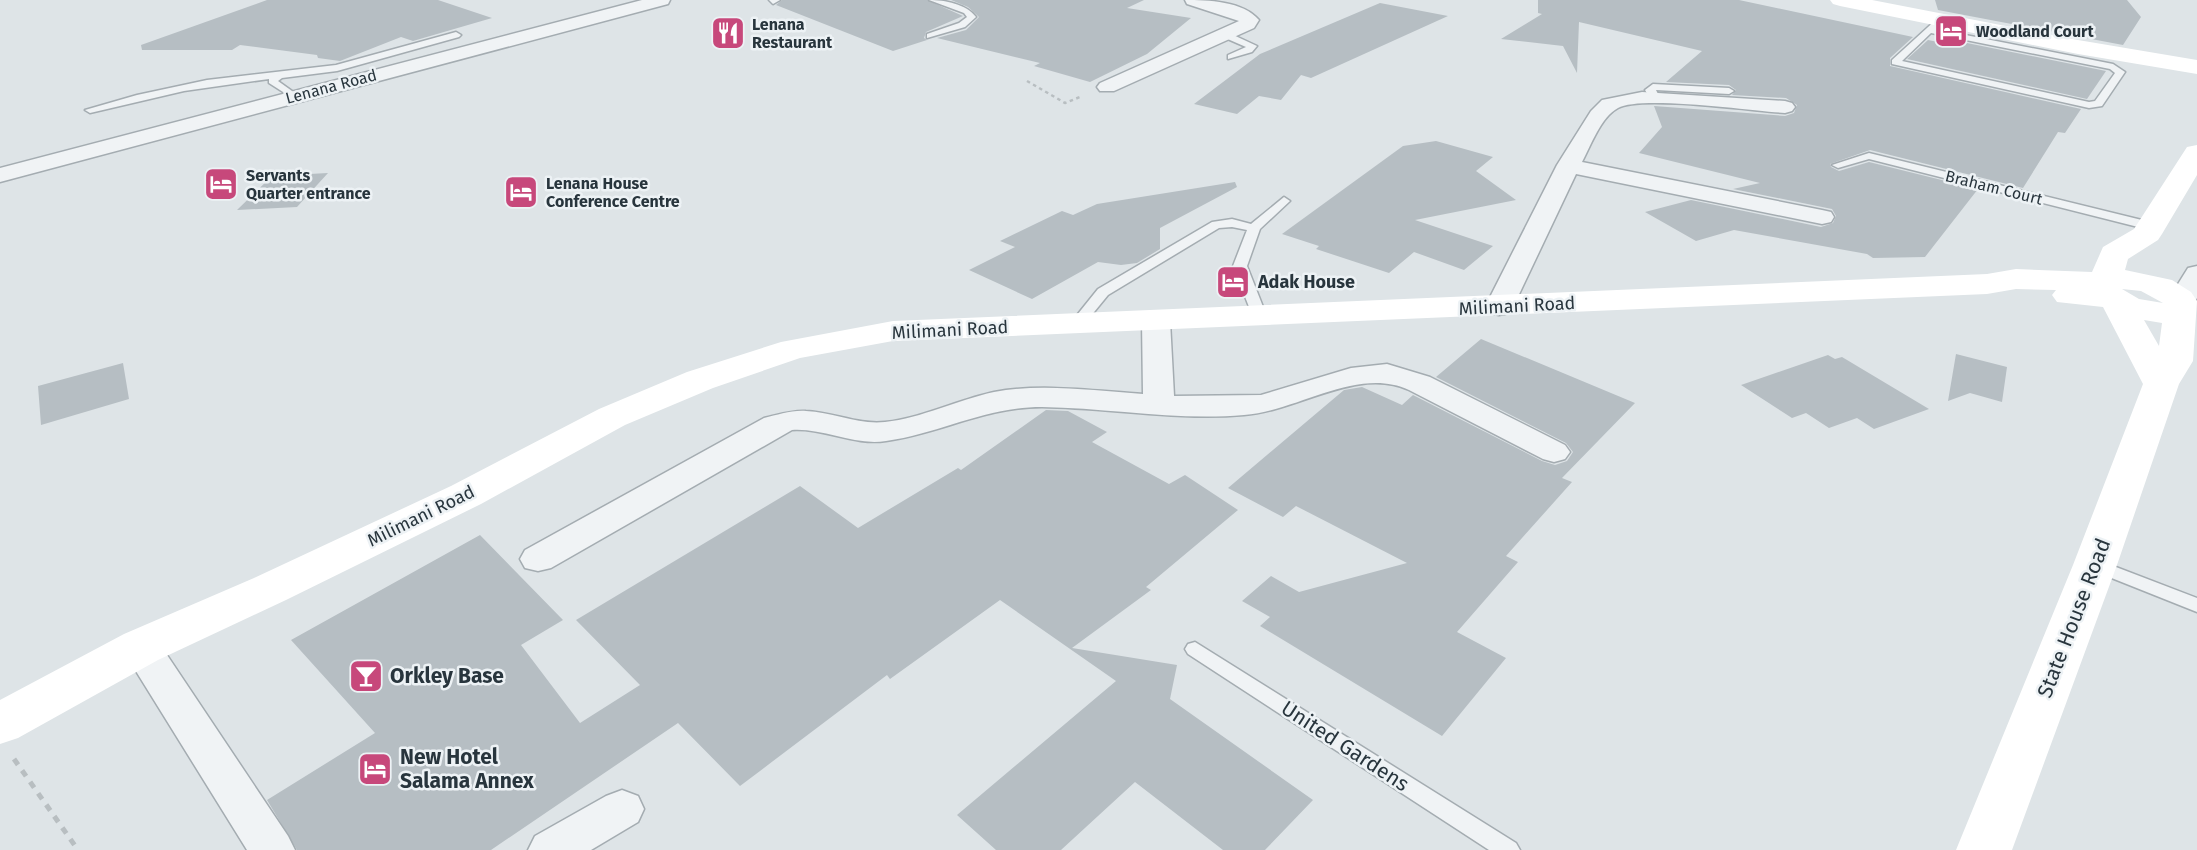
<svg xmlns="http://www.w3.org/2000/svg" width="2197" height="850" viewBox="0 0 2197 850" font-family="'Fira Sans',sans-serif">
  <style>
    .building { fill: #b6bec3 }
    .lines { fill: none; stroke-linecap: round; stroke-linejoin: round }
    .lane-casing { stroke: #a4acb1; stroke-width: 3 }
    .street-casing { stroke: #a4acb1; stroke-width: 3 }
    .path-far1 { stroke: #b8bec1; stroke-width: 2.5; stroke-dasharray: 3.5 3.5; stroke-linecap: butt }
    .path { stroke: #b8bec1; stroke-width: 5; stroke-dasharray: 7 7; stroke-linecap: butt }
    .lane { fill: #f0f3f5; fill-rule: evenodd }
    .street { fill: #f0f3f5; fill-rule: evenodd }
    .secondary { fill: #fff; fill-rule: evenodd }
    .labels { text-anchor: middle; stroke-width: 5; stroke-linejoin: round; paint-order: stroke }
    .far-poi-label { font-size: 16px; font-weight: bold; fill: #28353d; stroke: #edf2f5; text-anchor: start }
    .far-street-label { font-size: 16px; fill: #28353d; stroke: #edf2f5 }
    .poi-label { font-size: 18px; font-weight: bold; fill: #28353d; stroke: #edf2f5; text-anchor: start }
    .street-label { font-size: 18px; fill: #28353d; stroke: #edf2f5 }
    .near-street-label { font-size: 21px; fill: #28353d; stroke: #edf2f5 }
    .near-poi-label { font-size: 21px; font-weight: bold; fill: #28353d; stroke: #edf2f5; text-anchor: start }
  </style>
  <rect width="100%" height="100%" fill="#dee4e7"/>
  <!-- building -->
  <path class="building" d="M267,0H438L492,18L413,41L401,37L340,61L318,58L317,55L240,45L232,50H142L141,45Z
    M782,0H927L963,16L926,32L924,38L927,40L893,51L776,5Z
    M951,0H1144L1127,8L1191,18L1147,54L1090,82L1034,66L1040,63L937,38L966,30L979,17L968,7Z
    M1538,0H1739L1913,37L1890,58V66L2081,109L2065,133L2058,132L2023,188L1870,150L1830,164L1831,167L1839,171L1869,162L1978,189L1925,257L1873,258L1867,254L1734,230L1696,241L1645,212L1691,200L1821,227L1833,223L1836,216L1832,209L1733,189L1760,183L1639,153L1662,127L1654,106L1785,116L1794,113L1797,105L1786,98L1732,95L1736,90L1729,85L1666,82L1702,51L1579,22L1577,73L1563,46L1501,39L1542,14L1538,13Z
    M1935,0H2127L2141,17L2123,45L1938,10Z
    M1380,3L1448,16L1311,78L1301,75L1281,100L1259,96L1237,114L1194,104L1260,54Z
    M1947,39L2106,71L2087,99L1907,59L1928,40L1948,44Z
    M1436,141L1493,157L1476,171L1516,200L1415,220L1493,246L1464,270L1414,252L1389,273L1316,249L1319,246L1282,234L1403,146Z
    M328,173L297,207L237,210L272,176Z
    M1235,182L1237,187L1160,228V249L1137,263L1121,265L1098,262L1032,299L969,270L1015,247L1000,241L1062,211L1073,215L1097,204Z
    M1481,339L1635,403L1562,478L1572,482L1506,556L1518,562L1457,632L1506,658L1442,736L1260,626L1270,617L1242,601L1271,576L1299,592L1407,563L1296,506L1283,517L1228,488L1344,390L1362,387L1402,405L1413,395L1542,461L1555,465L1567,461L1573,452L1566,443L1436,377Z
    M1956,354L2007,367L2002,402L1970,393L1948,401Z
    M1828,355L1835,359L1842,357L1929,409L1874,429L1857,418L1829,428L1806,413L1792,418L1741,385Z
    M123,363L129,399L41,425L38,386Z
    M1046,410L1068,411L1107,432L1092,442L1169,484L1185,475L1238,510L1146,587L1151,590L1072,648L1177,665L1170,699L1313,800L1265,850H1223L1135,782L1061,850H996L957,815L1116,681L1000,600L890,679L887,675L740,786L678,723L491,850H297L267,800L375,733L291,640L480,535L563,620L521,645L580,723L640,685L576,620L800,486L858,528L958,468L961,470Z"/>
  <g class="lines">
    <!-- lane casing -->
    <g class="lane-casing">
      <path id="lane" d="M769,0H780L773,4Z
        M929,0C945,0 966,4 976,17L965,27L927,38V34L959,23L967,17L964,13Z
        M1939,17L1943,20L1935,29L2113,64L2125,72L2102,106L2089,108L1892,64V60ZM1931,33L2110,69L2115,73L2095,101L2089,102L1902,61Z
        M456,32L461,35L459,37L337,71L282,78L278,81L299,96L294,99L269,83V79L184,91L90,113L85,110L137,95L207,80L336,65Z
        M1223,33H1229L1257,46L1252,52L1228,59V55L1246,47L1223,37Z
        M1653,84L1729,88L1734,91L1729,94L1656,90L1660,98L1655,101L1651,100L1645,90Z
        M1869,153L2154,223L2156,226L2150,230L1869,159L1838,168L1832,165Z
        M1284,197L1290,201L1260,229L1247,266L1267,317L1265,320H1255L1253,317L1233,266L1247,230L1232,227L1219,228L1108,295L1081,328L1076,329L1069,325L1098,289L1212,222L1232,219L1251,224Z
        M2095,559L2197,598V612L2089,569L2086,565L2089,561Z
        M1195,642L1516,843L1520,850H1489L1188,654L1185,649L1188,644Z"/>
    </g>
    <!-- street casing -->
    <g class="street-casing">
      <path id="street" d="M642,0H670L668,4L0,182V168Z
        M1185,0C1208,0 1243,1 1259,20L1254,28L1114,91H1100L1097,87L1100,83L1239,21L1187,4Z
        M1642,92L1785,101L1792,103L1795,107L1792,111L1785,113C1754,111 1640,95 1618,108C1601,117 1591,145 1582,162L1822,210L1831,212L1834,217L1831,222L1822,224L1576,174L1513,307L1509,313L1499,315L1489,313L1485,307L1557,165L1591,111L1602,100Z
        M2197,266V298L2192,306L2182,308L2172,306L2168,300L2188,268Z
        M1156,313L1166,315L1170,321L1174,396L1261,395L1351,368L1387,364L1430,377L1565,445L1570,452L1565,459L1554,462L1543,459L1409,390C1358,366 1298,411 1244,415C1177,421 1110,408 1042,407C984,407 942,433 886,441C854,446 824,428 792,430L551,568L538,571L525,568L520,559L525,550L764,418C778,415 791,410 806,411C833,412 858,425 885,422C922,418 957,400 994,392C1042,383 1095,391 1143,394L1142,321L1146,315Z
        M141,632L155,637L288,836L295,850H247L121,647L127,637Z
        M622,790L638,796L644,809L638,822L591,850H528L535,836L606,796Z"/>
    </g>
    <!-- path-far1 -->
    <path class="path-far1" d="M1027,81L1065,103L1080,97"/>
    <!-- path -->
    <path class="path" d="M14,759L78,850"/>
    <!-- lane -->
    <use href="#lane" class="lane"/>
    <!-- street -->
    <use href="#street" class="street"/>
    <!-- secondary -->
    <path class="secondary" d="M1830,0H1872L2078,40L2197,60V74L2078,54L1840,6L1833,4Z
      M2197,145V175L2162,234L2158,240L2128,259L2125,270L2172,280L2191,292L2197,301L2193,361L2179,384L2117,565L2012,850H1956L2073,565L2143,384L2103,307L2057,302L2052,295L2056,290L2016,289L1987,294L893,341L800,358L713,388L625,425L481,504L286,600L158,660L18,738L0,744V700L124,634L254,578L451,486L599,409L687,372L781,342L893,321L1987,274L2016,269L2092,272L2103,247L2134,229L2187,147ZM2122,289L2141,291L2163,303L2139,299ZM2144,320L2162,323L2159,346Z"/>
  </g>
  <!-- icons -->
  <defs>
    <g id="hotel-square" transform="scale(1.75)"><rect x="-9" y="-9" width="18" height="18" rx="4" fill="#c7487b" stroke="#edf2f5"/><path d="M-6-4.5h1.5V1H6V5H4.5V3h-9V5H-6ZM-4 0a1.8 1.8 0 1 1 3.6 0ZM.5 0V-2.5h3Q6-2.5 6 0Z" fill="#fff"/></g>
    <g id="restaurant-square" transform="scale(1.75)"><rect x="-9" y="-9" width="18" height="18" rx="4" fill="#c7487b" stroke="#edf2f5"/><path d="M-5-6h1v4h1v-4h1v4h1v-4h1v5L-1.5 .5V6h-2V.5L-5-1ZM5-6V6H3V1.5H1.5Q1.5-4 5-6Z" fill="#fff"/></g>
    <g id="bar-square" transform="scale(1.75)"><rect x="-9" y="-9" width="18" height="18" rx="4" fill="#c7487b" stroke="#edf2f5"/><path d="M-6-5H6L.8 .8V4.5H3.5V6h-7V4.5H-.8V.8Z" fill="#fff"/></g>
  </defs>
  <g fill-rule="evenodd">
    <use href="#hotel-square" x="1951" y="31"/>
    <use href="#restaurant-square" x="728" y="33"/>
    <use href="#hotel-square" x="221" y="184"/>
    <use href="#hotel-square" x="521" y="192"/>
    <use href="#hotel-square" x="1233" y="282"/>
    <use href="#bar-square" x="366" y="676"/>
    <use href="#hotel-square" x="375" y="769"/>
  </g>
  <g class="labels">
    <!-- far-poi labels -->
    <g class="far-poi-label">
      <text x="752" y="30">Lenana<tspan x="752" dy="18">Restaurant</tspan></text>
      <text x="1976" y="37">Woodland Court</text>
      <text x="246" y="181">Servants<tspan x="246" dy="18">Quarter entrance</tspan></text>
      <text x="546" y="189">Lenana House<tspan x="546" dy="18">Conference Centre</tspan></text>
    </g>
    <!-- far-street labels -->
    <g class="far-street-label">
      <text transform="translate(331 86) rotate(-15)" y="6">Lenana Road</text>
      <text transform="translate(1994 187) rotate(14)" y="6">Braham Court</text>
    </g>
    <!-- poi labels -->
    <g class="poi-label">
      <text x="1258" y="288">Adak House</text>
    </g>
    <!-- street labels -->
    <g class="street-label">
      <text transform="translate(1517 306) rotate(-3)" y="6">Milimani Road</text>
      <text transform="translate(950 330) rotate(-3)" y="6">Milimani Road</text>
      <text transform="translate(421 516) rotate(-26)" y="6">Milimani Road</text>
    </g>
    <!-- near-street labels -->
    <g class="near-street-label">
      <text transform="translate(2074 618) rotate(-69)" y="7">State House Road</text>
      <text transform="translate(1345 746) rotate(33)" y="7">United Gardens</text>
    </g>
    <!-- near-poi labels -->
    <g class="near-poi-label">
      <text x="390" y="683">Orkley Base</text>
      <text x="400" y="764">New Hotel<tspan x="400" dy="24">Salama Annex</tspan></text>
    </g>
  </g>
</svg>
